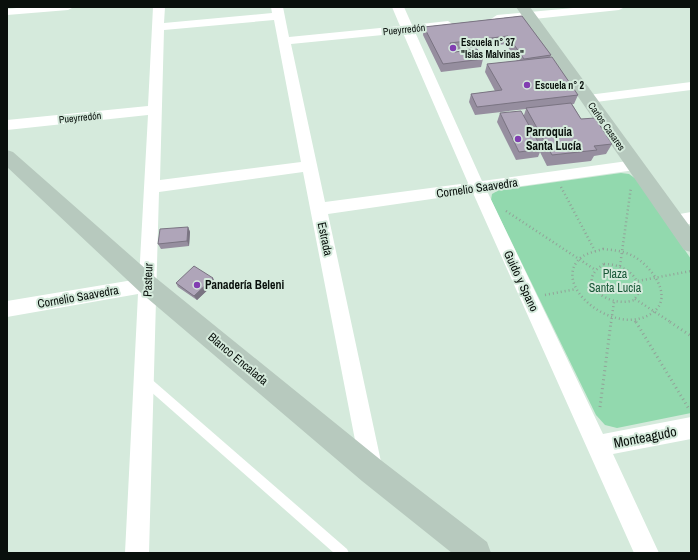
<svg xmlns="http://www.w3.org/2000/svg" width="698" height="560" viewBox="0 0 698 560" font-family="'Archivo Narrow',sans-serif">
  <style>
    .green { fill: #92d9ae }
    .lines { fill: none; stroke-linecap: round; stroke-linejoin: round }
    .path-far1 { stroke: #92a298; stroke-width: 2.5; stroke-dasharray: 1 3; stroke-linecap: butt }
    .path { stroke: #92a298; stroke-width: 3; stroke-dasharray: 1 3.5; stroke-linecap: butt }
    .lane { fill: #fff; fill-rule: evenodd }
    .street { fill: #fff; fill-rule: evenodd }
    .secondary { fill: #b7c9be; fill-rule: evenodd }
    .wall { fill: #968e9f }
    .shaded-wall { fill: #7a7482 }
    .building { fill: #afa5b9; stroke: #7a7482 }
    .poi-dot { fill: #813eb1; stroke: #d5eadc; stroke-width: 1.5 }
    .labels { text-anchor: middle; stroke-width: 4; stroke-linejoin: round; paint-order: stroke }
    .far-street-label { font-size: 10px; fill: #09100c; stroke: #d5eadc }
    .far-poi-label { font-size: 10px; font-weight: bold; fill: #09100c; stroke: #d5eadc; text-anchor: start }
    .poi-label { font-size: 12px; font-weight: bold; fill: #09100c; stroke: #d5eadc; text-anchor: start }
    .street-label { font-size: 12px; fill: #09100c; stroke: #d5eadc }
    .park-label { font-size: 12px; fill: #185737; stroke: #d5eadc }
    .near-street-label { font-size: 14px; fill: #09100c; stroke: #d5eadc }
  </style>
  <rect width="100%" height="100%" fill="#d5eadc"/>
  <!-- green -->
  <path class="green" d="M621,173L629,174L636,179L691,259V413L617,428L605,425L596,415L491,200L492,194L499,190Z"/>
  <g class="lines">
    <!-- path-far1 -->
    <path class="path-far1" d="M561,187L595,251
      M506,211L594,269
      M603,249C613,250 624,251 633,256C652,266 677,300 649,315C611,336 547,282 583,256C588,253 597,251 603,249Z
      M604,264C621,264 639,273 639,292L634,300C610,309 572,283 604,264Z
      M620,266L631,187
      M638,281L691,271
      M545,295L576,289
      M635,299L672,323
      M635,321L636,323
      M611,323L614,302"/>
    <!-- path -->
    <path class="path" d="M636,322L689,409
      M670,322L691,336
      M600,407L611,322"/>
    <!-- lane -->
    <path class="lane" d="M145,375L149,377L347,549L349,553H334L141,383L140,380L141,377Z"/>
    <!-- street -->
    <path class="street" d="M26,7H74L68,10L7,15V9Z
      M153,7H165L164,23L272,13L271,7H283L289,37L400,26L392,7H404L412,25L448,21L454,25L448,29L415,32L482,181L635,160L640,161L643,165L640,169L635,170L487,191L603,434L691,417V439L613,454L659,553H634L473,193L328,214L383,471L380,479L372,482L364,479L361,471L303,172L159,192L149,553H125L138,294L7,317V301L139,279L148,115L7,130V120L148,106ZM274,20L301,162L160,180L164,30ZM403,33L468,183L325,202L291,44Z
      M584,7H625L619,10L497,23L491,19L497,15Z
      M691,82V90L588,103L583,102L581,99L583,96L588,95Z
      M691,212V224L674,226L668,224L666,220L668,216Z"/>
    <!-- secondary -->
    <path class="secondary" d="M516,7H530L691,228V252L684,250Z
      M7,150L13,152L156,278L382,461L487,542L491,553H452L362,481L140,292L7,167Z"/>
  </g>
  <!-- wall -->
  <path class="wall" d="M522,16L551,55L550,57L578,95L574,104H572L581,119L612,144L606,154L594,156L591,161L547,166L540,152L538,157L516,160L497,122L500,113L524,115L526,109L475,115L469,102L471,94L495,91L485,72L487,64L517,61L506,44L454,50L455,52L483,59L481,67L441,72L423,35L424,27Z
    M188,227L190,232L189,246L161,249L158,244Z
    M213,278L215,283L197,300L178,287L176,283Z"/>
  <!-- shaded-wall -->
  <path class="shaded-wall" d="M188,227L190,232L189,246L187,241Z
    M213,278L215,283L197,300L194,296Z"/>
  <!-- building -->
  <path class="building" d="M522,16L551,55L524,59L508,36L450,43L455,52L477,49L483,59L443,64L424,27Z
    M552,57L578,95L477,107L471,94L502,90L487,64Z
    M571,103L581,119L595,118L612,144L594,146L597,150L552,155L526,108Z
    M521,111L542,149L519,152L500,113Z
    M188,227L187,241L158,244L160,229Z
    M194,266L213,278L194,296L176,283Z"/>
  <!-- markers -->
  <g class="poi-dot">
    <circle cx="453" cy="48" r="4"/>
    <circle cx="527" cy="85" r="4"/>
    <circle cx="518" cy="139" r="4"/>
    <circle cx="197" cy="285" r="4"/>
  </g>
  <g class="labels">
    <!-- far-street labels -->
    <g class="far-street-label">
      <text transform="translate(404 29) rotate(-6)" y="4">Pueyrredón</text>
      <text transform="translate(80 117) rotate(-6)" y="4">Pueyrredón</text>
      <text transform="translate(607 126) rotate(55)" y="4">Carlos Casares</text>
    </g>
    <!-- far-poi labels -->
    <g class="far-poi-label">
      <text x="461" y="46">Escuela n° 37<tspan x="461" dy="12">"Islas Malvinas"</tspan></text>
      <text x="535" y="89">Escuela n° 2</text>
    </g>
    <!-- poi labels -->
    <g class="poi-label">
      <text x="526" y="136">Parroquia<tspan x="526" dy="14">Santa Lucía</tspan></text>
      <text x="205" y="289">Panadería Beleni</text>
    </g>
    <!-- street labels -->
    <g class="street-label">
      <text transform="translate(477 188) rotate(-8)" y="4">Cornelio Saavedra</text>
      <text transform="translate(325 239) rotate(78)" y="4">Estrada</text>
      <text transform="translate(148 280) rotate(-88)" y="4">Pasteur</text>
      <text transform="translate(521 281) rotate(65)" y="4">Guido y Spano</text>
      <text transform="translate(78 297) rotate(-10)" y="4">Cornelio Saavedra</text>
      <text transform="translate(238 359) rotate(40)" y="4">Blanco Encalada</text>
    </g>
    <!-- park labels -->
    <g class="park-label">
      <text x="615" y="278">Plaza<tspan x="615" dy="14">Santa Lucía</tspan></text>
    </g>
    <!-- near-street labels -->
    <g class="near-street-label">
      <text transform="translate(645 437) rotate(-11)" y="5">Monteagudo</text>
    </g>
  </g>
  <!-- border -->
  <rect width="698" height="560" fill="none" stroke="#09100c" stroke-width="16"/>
</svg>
